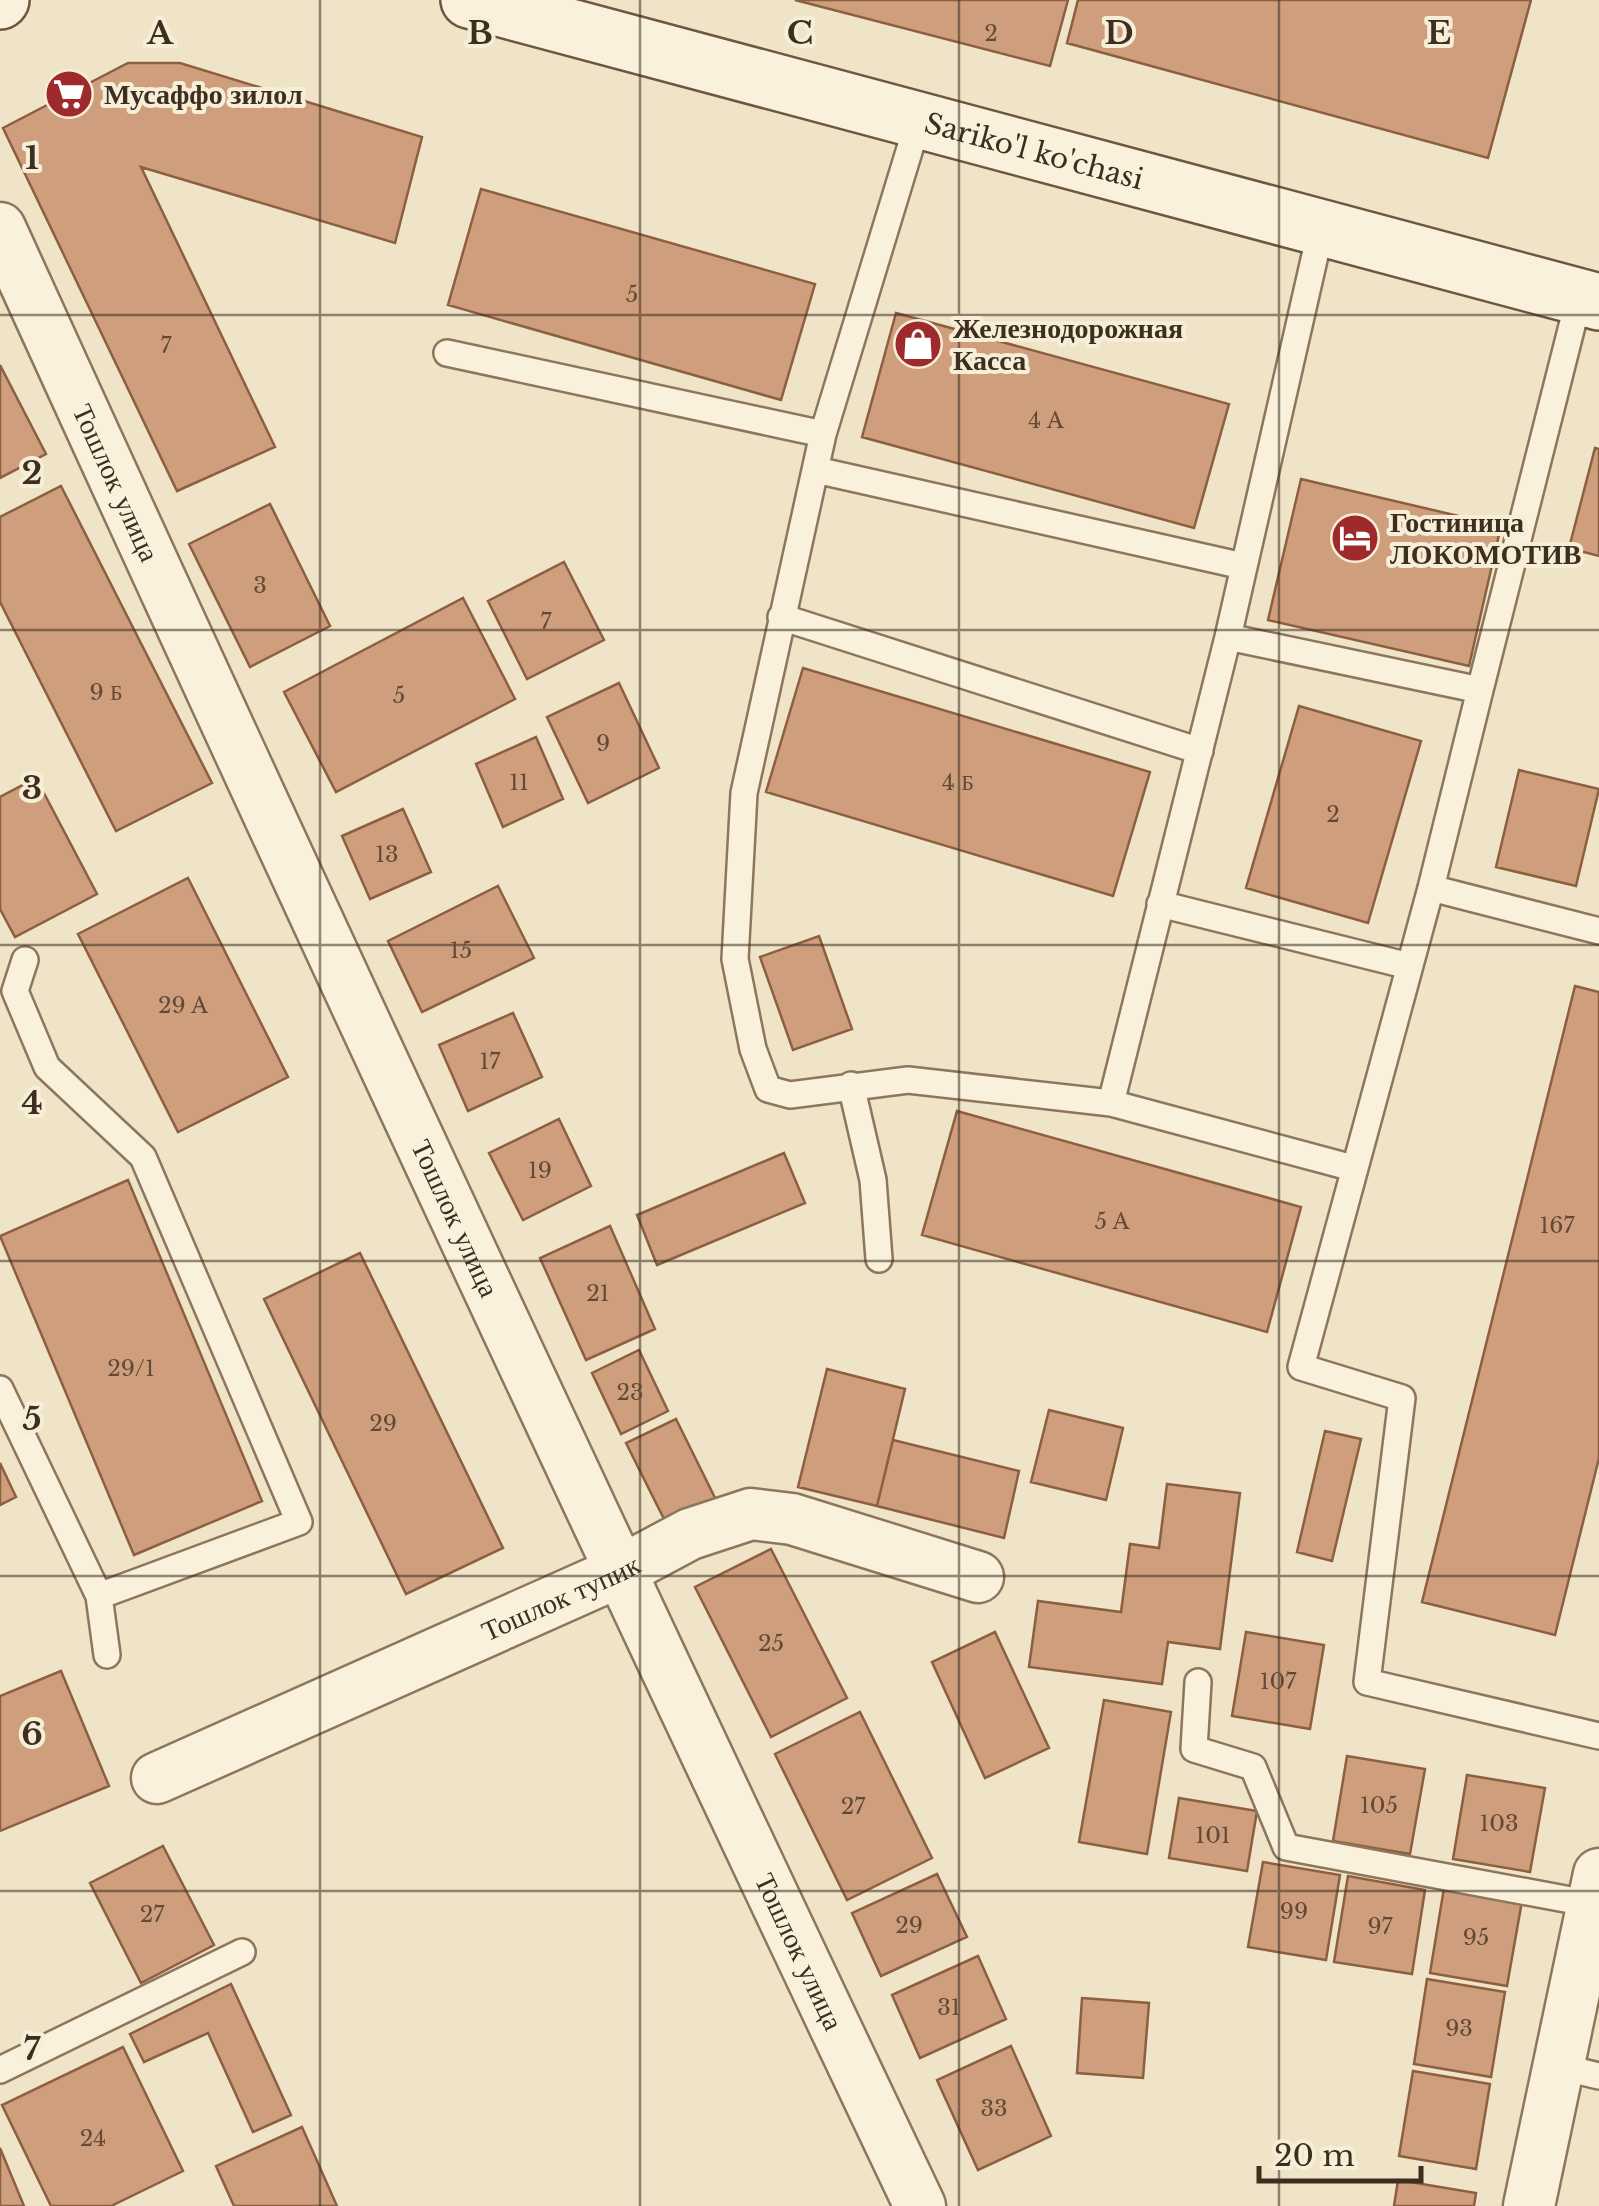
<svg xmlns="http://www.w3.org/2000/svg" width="1599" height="2206" viewBox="0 0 1599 2206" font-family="'Libre Baskerville',serif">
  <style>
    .building { fill: #cf9f7d; stroke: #8d5f41; stroke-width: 2.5 }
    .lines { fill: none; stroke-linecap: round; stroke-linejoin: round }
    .service-casing { stroke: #8d765c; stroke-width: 30 }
    .minor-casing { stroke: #8d765c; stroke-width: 55 }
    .secondary-casing { stroke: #6f573f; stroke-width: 60 }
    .service { stroke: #faf1dc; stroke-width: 25 }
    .minor { stroke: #faf1dc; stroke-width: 50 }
    .secondary { stroke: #faf1dc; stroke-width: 55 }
    .grid { fill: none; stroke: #3d2e20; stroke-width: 2.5; stroke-opacity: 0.55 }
    .labels { text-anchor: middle; stroke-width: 8; stroke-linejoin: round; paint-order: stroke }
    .number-label { font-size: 22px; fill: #624a37 }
    .poi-label { font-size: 28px; font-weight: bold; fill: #3d2e20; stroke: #f7eed8; text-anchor: start }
    .street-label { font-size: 28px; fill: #3d2e20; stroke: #f7eed8 }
    .grid-label { font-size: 32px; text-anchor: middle; font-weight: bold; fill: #3d2e20; stroke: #f7eed8; stroke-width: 8; stroke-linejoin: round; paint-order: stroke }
  </style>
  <rect width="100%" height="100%" fill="#f0e4c8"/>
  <!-- building -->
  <path class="building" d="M795,0H1068L1050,66Z
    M1078,0H1531L1488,158L1067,43Z
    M128,63H180L422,137L395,243L141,167L275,447L177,491L3,128Z
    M481,189L815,284L781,400L448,305Z
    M896,313L1229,404L1194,528L862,437Z
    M0,365L46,454L0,478Z
    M1595,448L1599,449V556L1569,548Z
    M1301,479L1501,526L1469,666L1268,620Z
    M61,486L212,783L116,831L0,602V517Z
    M270,504L330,626L250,667L189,544Z
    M564,562L604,640L527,679L488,601Z
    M463,598L515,699L336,792L284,692Z
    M803,668L1150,772L1113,896L766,792Z
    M619,683L659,768L588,803L547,717Z
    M1299,706L1421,741L1368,923L1246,888Z
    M536,737L563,799L503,827L476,764Z
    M1519,770L1599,789L1576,886L1496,867Z
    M36,778L97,894L15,937L0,909V797Z
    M403,809L431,872L370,899L342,836Z
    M188,878L288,1077L178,1132L78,934Z
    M498,886L534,958L422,1012L388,941Z
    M819,936L852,1029L793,1050L760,957Z
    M1575,986L1599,992V1458L1555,1635L1422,1602Z
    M513,1013L542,1077L468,1111L439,1045Z
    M957,1111L1301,1207L1267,1332L922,1235Z
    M559,1119L591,1186L523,1220L489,1153Z
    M784,1153L805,1203L657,1265L637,1215Z
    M128,1180L262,1501L134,1555L0,1236Z
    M610,1226L655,1329L586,1360L540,1258Z
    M360,1253L503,1548L406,1594L264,1299Z
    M639,1350L668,1411L621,1434L592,1373Z
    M827,1369L905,1389L877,1506L798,1487Z
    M1049,1410L1123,1428L1106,1500L1031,1482Z
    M676,1419L722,1512L673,1537L626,1443Z
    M1325,1431L1361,1439L1332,1561L1297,1552Z
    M893,1440L1019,1471L1004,1538L877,1506Z
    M0,1463L16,1497L0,1505Z
    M1167,1484L1240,1493L1220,1649L1168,1642L1162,1684L1029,1667L1038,1601L1121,1612L1130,1544L1159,1548Z
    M771,1549L847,1698L771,1737L695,1587Z
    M995,1632L1049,1748L985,1778L932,1662Z
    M1246,1632L1324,1645L1310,1729L1232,1716Z
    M61,1671L109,1786L0,1831V1696Z
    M1104,1700L1171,1712L1147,1854L1079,1842Z
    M860,1712L932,1858L847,1900L775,1754Z
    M1347,1756L1425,1769L1410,1854L1333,1841Z
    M1467,1775L1545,1788L1530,1872L1453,1859Z
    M1179,1798L1257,1811L1247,1871L1169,1858Z
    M163,1846L214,1945L141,1983L90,1883Z
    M1263,1862L1340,1875L1326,1960L1248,1947Z
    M937,1874L967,1937L881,1976L852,1913Z
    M1348,1876L1425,1890L1412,1974L1334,1962Z
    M1444,1888L1522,1901L1507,1986L1430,1973Z
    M978,1956L1006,2019L920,2058L892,1995Z
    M1427,1979L1505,1992L1491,2077L1414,2064Z
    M231,1984L291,2115L253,2132L208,2033L144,2062L130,2034Z
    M1082,1998L1149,2003L1143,2078L1077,2073Z
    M1011,2046L1051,2136L978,2170L937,2080Z
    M123,2047L183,2171L111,2206H51L2,2105Z
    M1413,2071L1490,2084L1476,2169L1399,2156Z
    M302,2127L337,2206H234L216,2166Z
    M0,2148L24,2206H0Z
    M1398,2180L1476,2193L1474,2206H1394Z"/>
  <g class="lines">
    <!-- service casing -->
    <g class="service-casing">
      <path id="service" d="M918,122L823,434L744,793L735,959L753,1049L768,1089L790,1095L908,1080L1111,1103
        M1321,229L1228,637L1111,1103L1353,1168
        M447,353L823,434
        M816,470L1243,566
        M781,617L1200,751
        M1228,637L1480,690L1579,298
        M1480,690L1431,888L1301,1367L1402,1398L1367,1682L1599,1736
        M1431,888L1599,931
        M1160,904L1409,966
        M25,960L15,991L47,1067L143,1157L299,1522L99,1596
        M851,1085L873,1180L879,1259
        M0,1389L99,1596L107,1655
        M1198,1682L1194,1749L1253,1767L1286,1847L1592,1904
        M1557,2066L1599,2076
        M0,2070L242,1952"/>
    </g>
    <!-- minor casing -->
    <g class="minor-casing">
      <g id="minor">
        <path id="s1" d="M0,228C301,890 608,1549 920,2206"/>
        <path id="s2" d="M157,1778L619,1572L690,1534L751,1514L792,1519L978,1577"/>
        <path d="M1529,2206L1599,1874"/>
      </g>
    </g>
    <!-- secondary casing -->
    <g class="secondary-casing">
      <g id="secondary">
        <path id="s3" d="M469,0L1599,302"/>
        <path d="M0,1L1,0"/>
      </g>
    </g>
    <!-- service -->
    <use href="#service" class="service"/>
    <!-- minor -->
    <use href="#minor" class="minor"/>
    <!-- secondary -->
    <use href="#secondary" class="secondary"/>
  </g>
  <!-- grid -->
  <path class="grid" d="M320,0V2206M640,0V2206M959,0V2206M1279,0V2206M0,315H1599M0,630H1599M0,945H1599M0,1261H1599M0,1576H1599M0,1891H1599"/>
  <!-- icons -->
  <defs>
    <g id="supermarket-disc" transform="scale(2.5)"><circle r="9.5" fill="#9e2a2b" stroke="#f7eed8"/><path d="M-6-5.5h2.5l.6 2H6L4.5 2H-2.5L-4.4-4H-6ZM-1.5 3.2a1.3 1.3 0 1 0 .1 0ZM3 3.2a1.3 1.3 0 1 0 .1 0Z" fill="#fff"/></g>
    <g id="shop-disc" transform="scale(2.5)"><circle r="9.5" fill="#9e2a2b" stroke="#f7eed8"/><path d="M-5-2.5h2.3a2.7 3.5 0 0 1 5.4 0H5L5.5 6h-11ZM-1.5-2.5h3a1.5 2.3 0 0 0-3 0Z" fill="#fff"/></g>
    <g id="hotel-disc" transform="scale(2.5)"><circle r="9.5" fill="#9e2a2b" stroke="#f7eed8"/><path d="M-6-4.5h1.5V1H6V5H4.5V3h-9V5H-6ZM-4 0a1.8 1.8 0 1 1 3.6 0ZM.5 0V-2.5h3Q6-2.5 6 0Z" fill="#fff"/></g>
  </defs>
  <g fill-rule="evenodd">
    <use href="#supermarket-disc" x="69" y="94"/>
    <use href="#shop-disc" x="918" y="344"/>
    <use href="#hotel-disc" x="1355" y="538"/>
  </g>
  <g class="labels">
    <!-- number labels -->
    <g class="number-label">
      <text x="991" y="41">2</text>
      <text x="632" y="302">5</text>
      <text x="166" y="353">7</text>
      <text x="1046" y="428">4 A</text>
      <text x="260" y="593">3</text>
      <text x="546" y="629">7</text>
      <text x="106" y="700">9 Б</text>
      <text x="399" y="703">5</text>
      <text x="603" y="751">9</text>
      <text x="519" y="790">11</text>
      <text x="958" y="790">4 Б</text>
      <text x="1333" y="822">2</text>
      <text x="387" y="862">13</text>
      <text x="461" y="958">15</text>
      <text x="183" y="1013">29 A</text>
      <text x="490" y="1069">17</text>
      <text x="540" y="1178">19</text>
      <text x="1112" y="1229">5 A</text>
      <text x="1557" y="1233">167</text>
      <text x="598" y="1301">21</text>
      <text x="131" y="1376">29/1</text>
      <text x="630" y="1400">23</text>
      <text x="383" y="1431">29</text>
      <text x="771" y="1651">25</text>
      <text x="1278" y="1689">107</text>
      <text x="1379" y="1813">105</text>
      <text x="853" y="1814">27</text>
      <text x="1499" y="1831">103</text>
      <text x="1213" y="1843">101</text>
      <text x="1294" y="1919">99</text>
      <text x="152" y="1922">27</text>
      <text x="909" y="1933">29</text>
      <text x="1380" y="1934">97</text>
      <text x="1476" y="1945">95</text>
      <text x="949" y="2015">31</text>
      <text x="1459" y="2036">93</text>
      <text x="994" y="2116">33</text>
      <text x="93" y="2146">24</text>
    </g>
    <!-- poi labels -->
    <g class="poi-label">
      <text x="104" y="104">Мусаффо зилол</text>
      <text x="953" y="338">Железнодорожная<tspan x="953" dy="32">Касса</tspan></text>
      <text x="1390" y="532">Гостиница<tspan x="1390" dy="32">ЛОКОМОТИВ</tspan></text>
    </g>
    <!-- street labels -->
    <g class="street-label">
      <text dy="10" stroke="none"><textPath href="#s3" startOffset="585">Sariko'l ko'chasi</textPath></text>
      <text dy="10" stroke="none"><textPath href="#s1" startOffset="280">Тошлок улица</textPath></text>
      <text dy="10" stroke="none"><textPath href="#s1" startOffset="1090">Тошлок улица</textPath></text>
      <text dy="10" stroke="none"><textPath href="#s2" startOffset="442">Тошлок тупик</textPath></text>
      <text dy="10" stroke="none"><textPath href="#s1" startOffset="1900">Тошлок улица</textPath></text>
    </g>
  </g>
  <g class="grid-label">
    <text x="160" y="44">A</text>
    <text x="480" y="44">B</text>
    <text x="800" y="44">C</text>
    <text x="1119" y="44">D</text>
    <text x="1439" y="44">E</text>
    <text x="32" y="169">1</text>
    <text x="32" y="484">2</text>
    <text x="32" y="799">3</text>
    <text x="32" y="1114">4</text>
    <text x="32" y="1430">5</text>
    <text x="32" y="1745">6</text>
    <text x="32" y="2060">7</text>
  </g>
  <!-- scale -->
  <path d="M1259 2166v15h162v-15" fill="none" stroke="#3d2e20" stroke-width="5"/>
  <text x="1274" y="2166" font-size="30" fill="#3d2e20" stroke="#f7eed8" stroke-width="8" paint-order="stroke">20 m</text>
</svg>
